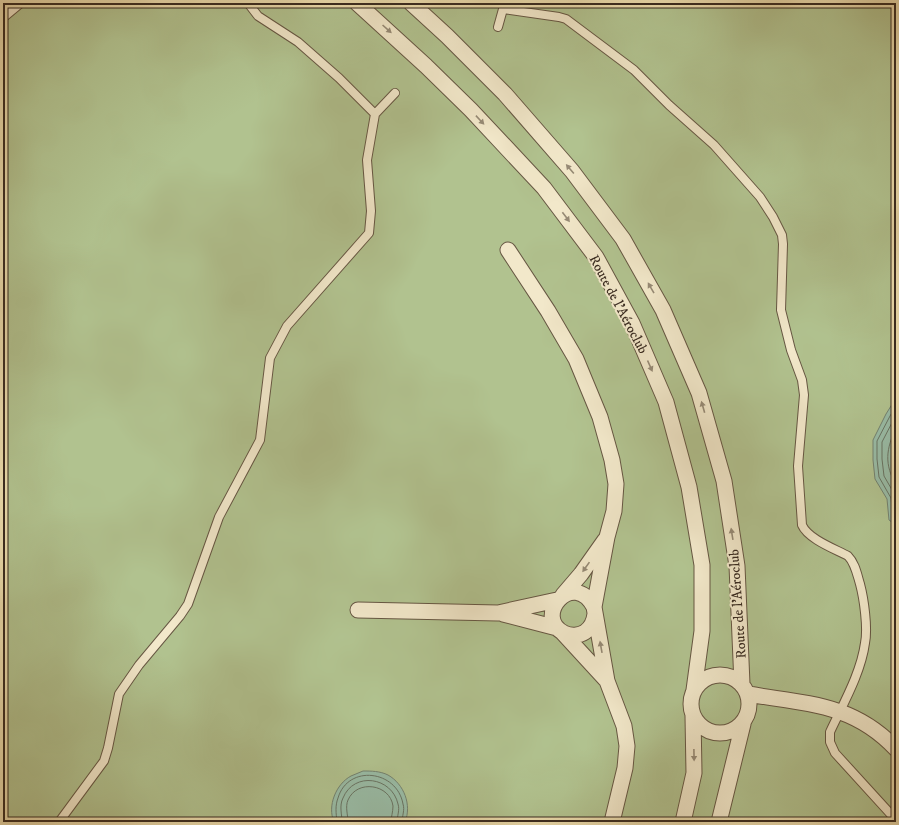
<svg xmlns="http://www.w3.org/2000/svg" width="899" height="825" viewBox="0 0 899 825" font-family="'IM FELL DW Pica',serif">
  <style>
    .green { fill: #b1c28f; stroke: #757658 }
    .water { fill: #99bca6; stroke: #738270 }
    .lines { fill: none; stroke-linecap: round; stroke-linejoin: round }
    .shore { stroke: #697463; stroke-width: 1 }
    .lane-casing { stroke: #665743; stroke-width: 10 }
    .street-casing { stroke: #665743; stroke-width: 17 }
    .lane { stroke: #f2e8ca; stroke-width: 8 }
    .street { stroke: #f2e8ca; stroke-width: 15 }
    .oneway { fill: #968a75 }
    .labels { text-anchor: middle; stroke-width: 4; stroke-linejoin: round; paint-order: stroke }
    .street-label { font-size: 14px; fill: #392b20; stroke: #f2e8ca }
  </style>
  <rect width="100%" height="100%" fill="#ebdcad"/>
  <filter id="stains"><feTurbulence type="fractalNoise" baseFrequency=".005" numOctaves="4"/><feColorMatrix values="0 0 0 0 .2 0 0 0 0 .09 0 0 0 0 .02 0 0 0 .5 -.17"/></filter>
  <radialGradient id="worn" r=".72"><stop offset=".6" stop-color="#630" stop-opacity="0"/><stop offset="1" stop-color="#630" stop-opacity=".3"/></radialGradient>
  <!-- green -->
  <path class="green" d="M3,3H896V822H3Z"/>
  <!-- water -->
  <path class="water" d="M896,398V525L889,520L887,499L875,479L873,460V440L886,414Z
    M363,771C371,771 380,771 388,775C404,784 412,805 405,822H334C327,806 336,784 351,776C355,774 359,773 363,771Z"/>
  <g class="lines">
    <!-- shore -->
    <path class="shore" d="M896,406L890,416L877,441V459L879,477L891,498L893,517L896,520
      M896,415L882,442V459L884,476L895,495L896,499
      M896,428C886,449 884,464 896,485
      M337,822C336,813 335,806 338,798C348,764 397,770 403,804C405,810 402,816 402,822
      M342,822C342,814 339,806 343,798C354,771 392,777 398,804C400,810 397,816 397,822
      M348,822C348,815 345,807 348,800C357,779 390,784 393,806C393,812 391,817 391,822"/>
    <!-- lane casing -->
    <g class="lane-casing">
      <path id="lane" d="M248,3L258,16L298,42L339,78L375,114
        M503,9L559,17L566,19L634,70L669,105L714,145L760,197L773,217L782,235L783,244L781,310L791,350L802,380L804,395L798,466L802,525C808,539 835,549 848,556C855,563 857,574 860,584C864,599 868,628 865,643C861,673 843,704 830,732V742L835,753L896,820
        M3,18L21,3
        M498,27L503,9L509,3
        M59,822L104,761L108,748L119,694L139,665L180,616L188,604L219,517L260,440L270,358L287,326L369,233L371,211L367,160L375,114L395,93"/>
    </g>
    <!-- street casing -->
    <g class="street-casing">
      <path id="street" d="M357,3L426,66L471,110L544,188L596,257L632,323L666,402L689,487L702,565V631L694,690
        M411,3L447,36L505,94L572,171L623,239L663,310L699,393L724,481L737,566L742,684
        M508,250L548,311L576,359L600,417L612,460L616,484L614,511L607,537L594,607
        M563,595L581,574L605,540
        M358,610L498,613L557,600
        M503,614L557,628
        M595,614C594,622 591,628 585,632C579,636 570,636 564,633C532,617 573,568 594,607L607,681L624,726L627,746L625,768L612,822
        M562,632L607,681
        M691 704a29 29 0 1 1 58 0a29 29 0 1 1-58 0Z
        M748,694C806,704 853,703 896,749
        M683,822L694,773L693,716
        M719,822L743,724"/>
    </g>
    <!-- lane -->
    <use href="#lane" class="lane"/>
    <!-- street -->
    <use href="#street" class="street"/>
  </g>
  <!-- one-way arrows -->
  <defs><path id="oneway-solid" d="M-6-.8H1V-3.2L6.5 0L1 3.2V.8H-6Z"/></defs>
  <g class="oneway">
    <use href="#oneway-solid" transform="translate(387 29) rotate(42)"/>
    <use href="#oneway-solid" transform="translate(480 120) rotate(47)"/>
    <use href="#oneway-solid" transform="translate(570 169) rotate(-130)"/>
    <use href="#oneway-solid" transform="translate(566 217) rotate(53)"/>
    <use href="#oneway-solid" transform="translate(651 288) rotate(-120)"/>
    <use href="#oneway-solid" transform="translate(650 366) rotate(66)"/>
    <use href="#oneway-solid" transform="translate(703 407) rotate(-106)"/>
    <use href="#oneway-solid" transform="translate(732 534) rotate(-99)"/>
    <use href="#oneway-solid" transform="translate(586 567) rotate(125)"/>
    <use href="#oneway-solid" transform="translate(601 647) rotate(-100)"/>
    <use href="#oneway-solid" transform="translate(694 755) rotate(89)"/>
  </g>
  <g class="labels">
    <!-- street labels -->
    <g class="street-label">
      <text transform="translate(619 304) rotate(62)" y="5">Route de l’Aéroclub</text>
      <text transform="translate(737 604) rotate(-94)" y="5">Route de l’Aéroclub</text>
    </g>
  </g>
  <!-- margin -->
  <rect width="899" height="825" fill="none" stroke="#ebdcad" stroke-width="16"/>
  <rect x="4" y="4" width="891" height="817" fill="none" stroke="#392b20" stroke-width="2"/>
  <rect x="8" y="8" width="883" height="809" fill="none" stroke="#392b20"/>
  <rect width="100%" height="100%" filter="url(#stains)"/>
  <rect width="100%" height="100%" fill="url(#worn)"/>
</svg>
